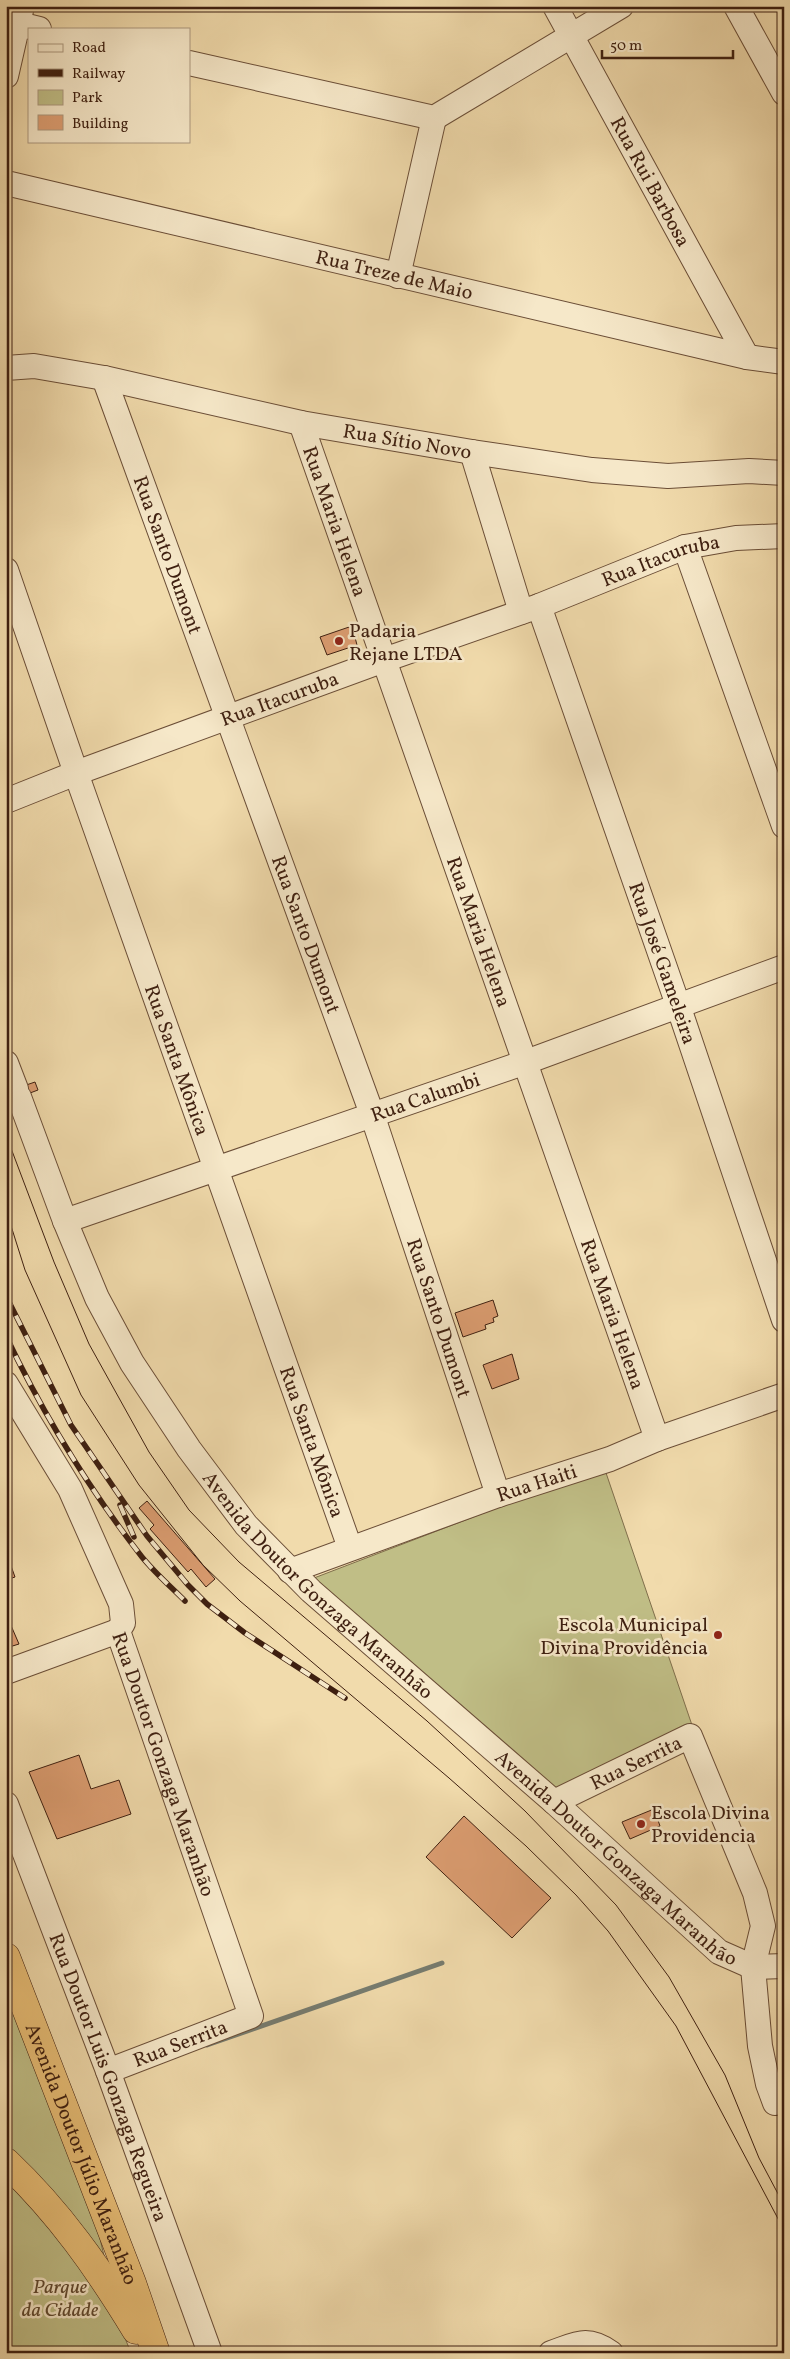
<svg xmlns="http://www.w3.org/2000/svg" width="790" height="2359" viewBox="0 0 790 2359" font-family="Vollkorn,serif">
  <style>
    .green { fill: #c0be86; stroke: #7f6e4b }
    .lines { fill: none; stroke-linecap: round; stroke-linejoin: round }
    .stream { stroke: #767c70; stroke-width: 5 }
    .building { fill: #dd9e72; stroke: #3e1f10 }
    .minor-casing { stroke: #6b4e37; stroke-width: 26 }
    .highway-casing { stroke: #3e1f10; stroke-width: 29 }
    .minor { stroke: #f6e8c9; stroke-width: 24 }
    .highway { stroke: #e8be76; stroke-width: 28 }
    .tram { stroke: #3e1f10; stroke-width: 1 }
    .rail-casing { stroke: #3e1f10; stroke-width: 5.5 }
    .rail { stroke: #f6e8c9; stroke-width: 4; stroke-dasharray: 11; stroke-linecap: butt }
    .poi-dot { fill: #8f2418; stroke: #f6e8c9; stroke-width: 2 }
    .labels { text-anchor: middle; stroke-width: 5; stroke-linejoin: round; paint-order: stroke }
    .street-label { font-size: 20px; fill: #3e1f10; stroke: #f6e8c9 }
    .poi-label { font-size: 20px; fill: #3e1f10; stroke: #f6e8c9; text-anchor: start }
    .park-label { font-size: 20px; font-style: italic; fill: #5e472e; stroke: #f6e8c9 }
  </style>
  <rect width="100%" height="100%" fill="#f1dbac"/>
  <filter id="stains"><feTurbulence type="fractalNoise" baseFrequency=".004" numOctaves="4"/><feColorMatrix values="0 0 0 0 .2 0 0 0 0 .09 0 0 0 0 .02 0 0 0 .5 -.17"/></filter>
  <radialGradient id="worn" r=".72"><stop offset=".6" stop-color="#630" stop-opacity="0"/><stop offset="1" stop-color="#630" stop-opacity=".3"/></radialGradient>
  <!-- green -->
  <path class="green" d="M604,1467L694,1731L559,1795L314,1578Z
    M6,1978L97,2226L121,2328L131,2353H6Z"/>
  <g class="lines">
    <!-- stream -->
    <path class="stream" d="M207,2045L442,1963"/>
  </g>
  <!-- building -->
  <path class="building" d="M352,626L357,645L327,655L320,637Z
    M35,1082L38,1090L6,1102V1092Z
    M493,1300L498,1316L493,1318L494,1322L485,1325L486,1329L463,1337L455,1313Z
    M512,1354L519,1379L492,1389L483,1365Z
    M147,1501L215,1579L206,1587L191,1569L188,1572L150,1529L154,1525L139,1508Z
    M6,1552L15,1577L6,1580Z
    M6,1614L19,1644L6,1648Z
    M79,1755L91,1789L119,1780L131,1814L57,1839L29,1772Z
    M654,1809L660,1826L630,1839L622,1822Z
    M464,1816L551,1898L512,1938L426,1857Z"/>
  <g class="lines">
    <!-- minor casing -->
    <g class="minor-casing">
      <g id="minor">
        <path id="s1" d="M555,6L747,357"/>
        <path d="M736,6L784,93"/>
        <path d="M6,21L39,29"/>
        <path d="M189,63L434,118L621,6"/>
        <path d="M6,76L22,6"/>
        <path id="s2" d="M6,183L747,357L784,362"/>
        <path d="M398,276L434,118"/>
        <path id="s3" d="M6,368L34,366L104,378L301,423L472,452L592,470L668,476L749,471L784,473"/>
        <path id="s4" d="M104,378L372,1114L498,1495"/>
        <path id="s5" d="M301,423L657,1439"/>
        <path d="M472,452L521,612"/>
        <path d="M685,547L784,826"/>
        <path id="s6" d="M6,570L76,773L350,1548"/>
        <path id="s7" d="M539,606L678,1005L784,1320"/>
        <path id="s8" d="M6,801L76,773L384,660L539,606L685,547L736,538L784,536"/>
        <path d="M6,1063L16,1089"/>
        <path id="s9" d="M19,1097L65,1221L97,1298L132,1363L189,1449L246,1525L311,1591L554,1802L719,1952L753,1967L784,1966"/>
        <path id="s10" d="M65,1221L526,1062L784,967"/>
        <path id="s11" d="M6,1384L70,1489L121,1604L123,1623L118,1631L251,2016L108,2071"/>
        <path id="s12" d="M290,1571L498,1495L610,1459L657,1439L784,1395"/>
        <path d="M6,1672L118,1631"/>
        <path id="s13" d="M554,1802L690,1736L755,1893L763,1926L753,1967L760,2046L768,2084L775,2103"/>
        <path id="s14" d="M6,1804L108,2071L210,2353"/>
        <path d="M551,2353C577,2344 587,2336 611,2353"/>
      </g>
    </g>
    <!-- highway casing -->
    <g class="highway-casing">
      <g id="highway">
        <path id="s15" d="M6,1957L132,2283L156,2353"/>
        <path d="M6,2162C59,2212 99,2269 136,2330"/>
      </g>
    </g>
    <!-- minor -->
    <use href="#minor" class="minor"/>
    <!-- highway -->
    <use href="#highway" class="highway"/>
    <!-- tram -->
    <path class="tram" d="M6,1135L54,1262L89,1344L149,1452L189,1510L239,1562L427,1721L525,1811L616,1905L669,1977L725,2075L759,2158L784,2205
      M6,1210L25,1270L81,1395L139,1485L203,1565L240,1601L449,1778L526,1846L576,1895L608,1931L676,2026L784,2230"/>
    <!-- rail casing -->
    <g class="rail-casing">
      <path id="rail" d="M6,1296L71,1425L147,1536L188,1585L207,1604L245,1633L345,1698
        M6,1336C43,1414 89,1489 142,1557C155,1573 171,1587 185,1601
        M120,1505L134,1537"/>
    </g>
    <!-- rail -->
    <use href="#rail" class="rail"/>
  </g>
  <!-- markers -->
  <g class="poi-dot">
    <circle cx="339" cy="641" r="5"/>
    <circle cx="718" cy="1635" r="5"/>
    <circle cx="641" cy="1824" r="5"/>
  </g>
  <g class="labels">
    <!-- street labels -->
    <g class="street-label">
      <text dy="7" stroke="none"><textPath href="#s1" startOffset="200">Rua Rui Barbosa</textPath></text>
      <text dy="7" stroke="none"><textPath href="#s2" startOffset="399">Rua Treze de Maio</textPath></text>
      <text dy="7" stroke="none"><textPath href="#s3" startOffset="409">Rua Sítio Novo</textPath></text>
      <text dy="7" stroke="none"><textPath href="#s5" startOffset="104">Rua Maria Helena</textPath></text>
      <text dy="7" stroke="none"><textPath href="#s4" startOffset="188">Rua Santo Dumont</textPath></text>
      <text dy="7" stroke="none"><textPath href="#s8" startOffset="698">Rua Itacuruba</textPath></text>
      <text dy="7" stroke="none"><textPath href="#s8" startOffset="292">Rua Itacuruba</textPath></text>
      <text dy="7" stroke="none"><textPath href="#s5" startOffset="539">Rua Maria Helena</textPath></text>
      <text dy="7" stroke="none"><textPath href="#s4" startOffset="592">Rua Santo Dumont</textPath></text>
      <text dy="7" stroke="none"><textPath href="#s7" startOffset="378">Rua José Gameleira</textPath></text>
      <text dy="7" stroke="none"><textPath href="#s6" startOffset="519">Rua Santa Mônica</textPath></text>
      <text dy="7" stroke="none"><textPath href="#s10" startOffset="381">Rua Calumbi</textPath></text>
      <text dy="7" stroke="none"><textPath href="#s5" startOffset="944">Rua Maria Helena</textPath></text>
      <text dy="7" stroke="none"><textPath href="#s4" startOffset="998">Rua Santo Dumont</textPath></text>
      <text dy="7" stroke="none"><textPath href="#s6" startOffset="924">Rua Santa Mônica</textPath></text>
      <text dy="7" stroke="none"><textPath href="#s12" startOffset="262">Rua Haiti</textPath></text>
      <text dy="7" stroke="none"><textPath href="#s9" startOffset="581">Avenida Doutor Gonzaga Maranhão</textPath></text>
      <text dy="7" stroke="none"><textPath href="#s11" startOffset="418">Rua Doutor Gonzaga Maranhão</textPath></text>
      <text dy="7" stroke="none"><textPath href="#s13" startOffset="91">Rua Serrita</textPath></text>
      <text dy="7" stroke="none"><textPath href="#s9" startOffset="986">Avenida Doutor Gonzaga Maranhão</textPath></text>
      <text transform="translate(180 2043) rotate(-21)" y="7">Rua Serrita</text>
      <text dy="7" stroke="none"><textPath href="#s14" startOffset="292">Rua Doutor Luis Gonzaga Regueira</textPath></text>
      <text dy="7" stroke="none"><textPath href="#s15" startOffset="211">Avenida Doutor Júlio Maranhão</textPath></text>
    </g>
    <!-- poi labels -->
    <g class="poi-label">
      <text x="349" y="637">Padaria<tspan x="349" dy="23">Rejane LTDA</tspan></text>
      <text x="708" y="1631" text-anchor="end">Escola Municipal<tspan x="708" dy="23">Divina Providência</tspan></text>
      <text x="651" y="1819">Escola Divina<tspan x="651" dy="23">Providencia</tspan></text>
    </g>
    <!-- park labels -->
    <g class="park-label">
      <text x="60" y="2293">Parque<tspan x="60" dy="23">da Cidade</tspan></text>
    </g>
  </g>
  <!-- margin -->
  <rect width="790" height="2359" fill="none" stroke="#f1dbac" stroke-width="25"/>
  <rect x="8" y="8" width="775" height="2344" fill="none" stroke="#3e1f10" stroke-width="2.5"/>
  <rect x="12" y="12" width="765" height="2334" fill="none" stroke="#3e1f10"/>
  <!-- legend -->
  <rect x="28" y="28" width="162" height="115" fill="#f6e8c9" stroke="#ac987f"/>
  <rect x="38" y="44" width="25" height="8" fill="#f6e8c9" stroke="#ac987f"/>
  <text x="72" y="52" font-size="15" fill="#3e1f10">Road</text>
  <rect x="38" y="69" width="25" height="8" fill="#3e1f10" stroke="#ac987f"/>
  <text x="72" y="78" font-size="15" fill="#3e1f10">Railway</text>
  <rect x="38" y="90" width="25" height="15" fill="#c0be86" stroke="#ac987f"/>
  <text x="72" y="102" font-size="15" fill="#3e1f10">Park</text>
  <rect x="38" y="115" width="25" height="15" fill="#dd9e72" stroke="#ac987f"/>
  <text x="72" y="128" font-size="15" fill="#3e1f10">Building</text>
  <!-- scale -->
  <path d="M602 50v8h131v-8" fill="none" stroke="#3e1f10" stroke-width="2.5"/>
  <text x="610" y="50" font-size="15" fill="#3e1f10" stroke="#f6e8c9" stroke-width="4" paint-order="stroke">50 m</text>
  <rect width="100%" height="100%" filter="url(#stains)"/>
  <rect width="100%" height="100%" fill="url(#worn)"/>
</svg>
